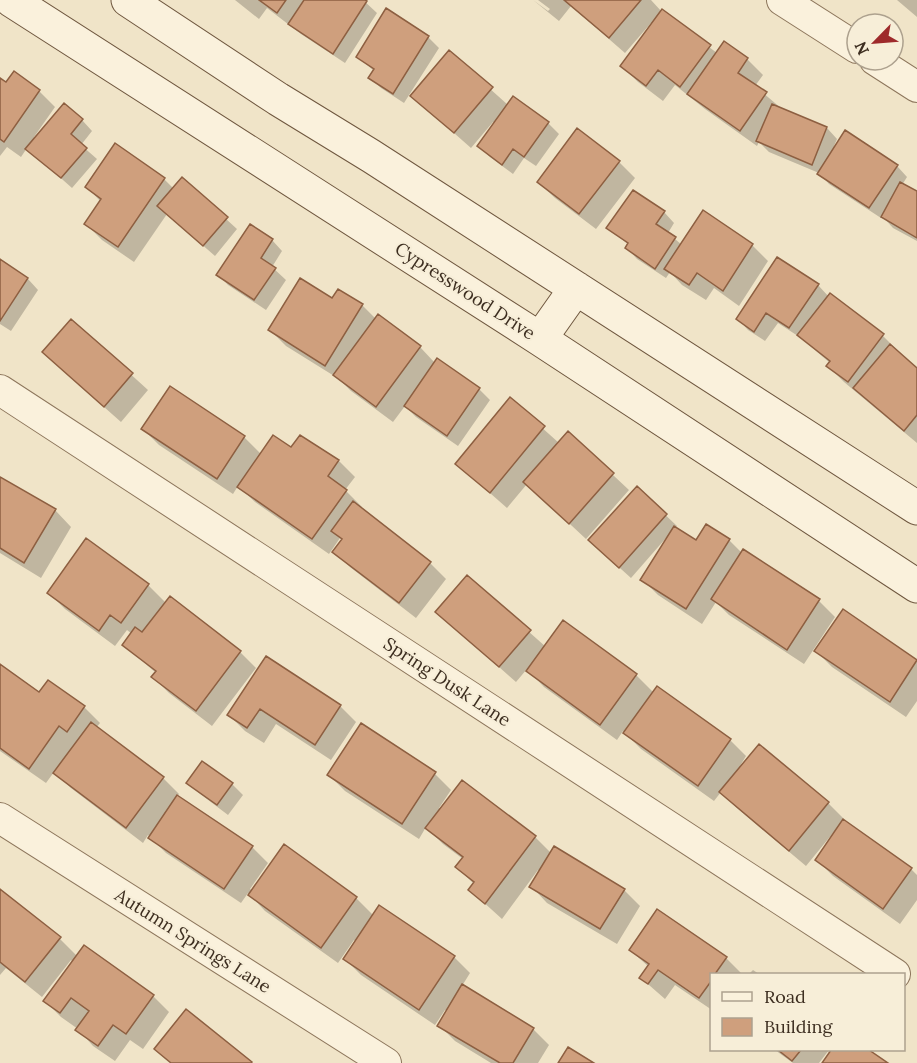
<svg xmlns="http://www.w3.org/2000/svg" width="917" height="1063" viewBox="0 0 917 1063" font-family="Lora,serif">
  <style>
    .shadow { fill: #0003 }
    .building { fill: #cf9f7d; stroke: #8d5f41; stroke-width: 1.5 }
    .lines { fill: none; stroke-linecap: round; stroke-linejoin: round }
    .street-casing { stroke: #8d765c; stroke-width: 32 }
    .secondary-casing { stroke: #6f573f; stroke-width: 35 }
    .street { stroke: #faf1dc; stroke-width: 30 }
    .secondary { stroke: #faf1dc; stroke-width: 33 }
    .labels { text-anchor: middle; stroke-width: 4.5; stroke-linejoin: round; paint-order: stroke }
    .street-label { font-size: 18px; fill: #3d2e20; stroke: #f7eed8 }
  </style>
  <rect width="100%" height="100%" fill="#f0e4c8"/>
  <!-- shadow -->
  <path class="shadow" d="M235,0H363L377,13L345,63L301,34L267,8L259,19Z
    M533,0L548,11L550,9L538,0H651L662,12L717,53L747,59L763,75L755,86L782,109L827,128L837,139L834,146L897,166L907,177L902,185L917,193V241L893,228L882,216L881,218L829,184L819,173L769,152L759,142L757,146L705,109L675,85L663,101L638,82L622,66L653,24L651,23L625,53L571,6L559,21Z
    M897,0H917V17Z
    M387,10L428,37L439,48L404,103L381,88L370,78L374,71L358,57Z
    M449,52L508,105L513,98L548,123L559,134L536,166L524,158L513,174L490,157L479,146L495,123L493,122L471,148L412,96Z
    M0,80L7,84L39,91L55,107L34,137L36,138L82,120L92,131L81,145L97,159L72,188L27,148L21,157L7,147L0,156Z
    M619,162L635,178L596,229L555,198L538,182Z
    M164,179L174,189L182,179L237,229L215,256L167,214L134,262L102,240L86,224L101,202L87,187Z
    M664,212L674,223L668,233L682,245L703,213L752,245L768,261L739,306L714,288L706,300L682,285L670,272L666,278L637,259L627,248L629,245L608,228Z
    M272,240L282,251L272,267L286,280L266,310L228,285L218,274Z
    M0,261L28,279L38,290L11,331L0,324Z
    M818,285L829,297L830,295L883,336L899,352L898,353L917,370V443L844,382L828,366L830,363L801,338L778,323L765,341L748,330L738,319Z
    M333,300L362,305L376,319L378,316L420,347L435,363L479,389L490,400L458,446L416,417L405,406L393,422L351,391L339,379L286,346L270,330Z
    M72,321L148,390L121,422L60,368Z
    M510,399L559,443L568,433L629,490L586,539L527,484L507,508L457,464Z
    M143,429L244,437L261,454L319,447L339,461L355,477L345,490L362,507L360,509L430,563L446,579L416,618L350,567L334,551L343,540L340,538L329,554L255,502L238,486L233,494L159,445Z
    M0,478L55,510L71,527L41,578L0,553Z
    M637,488L677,526L675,528L697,542L707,526L729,540L742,553L744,551L819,601L835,617L804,664L729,615L716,602L702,624L658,595L642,579L668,539L666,538L631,578L601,551Z
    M86,541L148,585L166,603L170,598L240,652L256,668L212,726L169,693L153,677L156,673L124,645L132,634L127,630L115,646L65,609L49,593Z
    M467,577L546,647L564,622L636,675L654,693L657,688L730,740L746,756L740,766L742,768L828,803L844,819L843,821L911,869L917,875V900L900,924L833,876L817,860L835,834L833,833L806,866L737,808L721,792L714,801L641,749L623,731L617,740L544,687L527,669L516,682L437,612Z
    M843,611L917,662V701L906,717L832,667L816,651Z
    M266,658L340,706L356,722L331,760L276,724L264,743L245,731L229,715Z
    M0,666L40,694L84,707L100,723L96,728L163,778L179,794L177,797L252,847L268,863L250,889L253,891L284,846L356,898L374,916L454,957L470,973L462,986L533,1029L549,1045L538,1063H491L455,1041L439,1025L447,1011L445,1010L435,1025L361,975L345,959L356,942L354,940L338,963L265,911L248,893L241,903L166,853L148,835L143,843L71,788L54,772L46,783L0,751Z
    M361,725L435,774L451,790L439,808L441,809L462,782L535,837L551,853L624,890L640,906L617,944L547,903L531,886L540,871L538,870L502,919L470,890L474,884L457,867L463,859L443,844L426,827L419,839L345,791L329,775Z
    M188,783L232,784L243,795L228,815L199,793Z
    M0,891L60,939L77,956L153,996L169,1012L143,1049L130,1040L115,1061L93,1046L78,1029L61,1017L45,1001L73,962L71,960L42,997L6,968L0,975Z
    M658,911L726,958L742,974H712V1010L675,985L665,999L641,978L649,967L630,950Z
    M753,970L759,974H749Z
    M775,1050H829L819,1063H793Z"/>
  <!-- building -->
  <path class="building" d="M259,0H286L277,13Z
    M304,0H365L367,1L333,54L288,24Z
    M564,0H641L609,38Z
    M386,8L429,36L393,94L368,78L374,69L356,57Z
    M662,9L711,45L680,87L658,70L646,86L620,66Z
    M724,41L748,58L738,73L767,92L740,131L687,94Z
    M449,50L493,87L454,133L410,96Z
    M14,71L40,90L4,142L0,139V78L6,82Z
    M513,96L549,122L524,157L513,149L502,165L477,146Z
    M64,103L83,119L71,134L87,148L61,178L25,149Z
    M772,104L827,127L812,165L756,141Z
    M577,128L620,161L579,214L537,182Z
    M845,130L898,165L869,208L817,174Z
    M115,143L165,178L118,247L84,224L101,199L85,187Z
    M182,177L228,217L203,246L157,206Z
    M900,182L917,191V238L881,217Z
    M633,190L665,211L656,224L676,237L655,269L625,248L628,243L606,228Z
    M703,210L753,244L723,291L697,273L689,285L664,269Z
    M250,224L273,239L261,258L276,268L254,300L216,275Z
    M777,257L819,284L789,328L766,313L754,332L736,319Z
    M0,259L28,278L0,321Z
    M300,278L332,298L338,289L363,304L325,366L268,330Z
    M830,293L884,334L848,382L826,366L830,361L797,335Z
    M378,314L421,346L376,407L333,375Z
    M71,319L133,373L104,407L42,352Z
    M890,344L917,368V415L904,431L853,388Z
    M437,358L480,388L447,436L404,406Z
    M170,386L245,436L217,479L141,429Z
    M510,397L545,426L490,493L455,464Z
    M568,431L614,473L569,524L523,482Z
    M273,435L291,447L300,435L339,460L328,476L347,490L312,539L237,487Z
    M0,477L56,509L24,563L0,548Z
    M637,486L667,514L619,568L588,540Z
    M353,501L431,562L399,603L332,552L342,539L331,531Z
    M706,524L730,539L686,609L640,580L674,526L696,540Z
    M86,538L149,584L121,623L110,615L99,631L47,593Z
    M743,549L820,599L787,650L711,599Z
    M467,575L531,630L499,667L435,612Z
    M170,596L241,651L196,711L151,677L156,671L122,645L135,627L142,632Z
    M843,609L917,660L890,702L814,651Z
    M563,620L637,674L600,725L526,671Z
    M266,656L341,705L315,745L260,709L247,728L227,715Z
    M0,664L39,692L48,680L85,706L67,732L59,726L29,769L0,748Z
    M657,686L731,739L698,786L623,733Z
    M91,722L164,777L126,828L53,773Z
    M361,723L436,772L402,824L327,775Z
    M759,744L829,802L789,851L719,792Z
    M202,761L233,783L217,805L186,783Z
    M462,780L536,836L485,904L468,890L474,882L455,867L463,857L425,828Z
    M177,795L253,846L224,889L148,838Z
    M843,819L912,868L883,909L815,860Z
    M284,844L357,897L321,948L248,895Z
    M554,846L625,889L600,929L529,887Z
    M0,889L61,937L25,982L0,962Z
    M379,905L455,956L419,1010L343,959Z
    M657,909L727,957L715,974H712V980L699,998L658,970L648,984L639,978L649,964L629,950Z
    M84,945L154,995L126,1034L113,1025L98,1046L75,1030L89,1011L71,998L60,1013L43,1001Z
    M462,984L534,1028L513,1063H500L437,1026Z
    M186,1009L252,1062L251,1063H171L154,1049Z
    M568,1047L594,1063H558Z
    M778,1050H801L792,1061Z
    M831,1050H869L888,1063H822Z"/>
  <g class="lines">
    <!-- street casing -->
    <g class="street-casing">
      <path id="street" d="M782,0L857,48
        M875,60L917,87
        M0,390L895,974
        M0,818L386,1063"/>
    </g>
    <!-- secondary casing -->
    <g class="secondary-casing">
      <path id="secondary" d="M11,0L540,339L917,586
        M128,0L278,99L371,156L917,508
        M540,339L576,288"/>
    </g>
    <!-- street -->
    <use href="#street" class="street"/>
    <!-- secondary -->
    <use href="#secondary" class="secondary"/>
  </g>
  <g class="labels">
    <!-- street labels -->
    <g class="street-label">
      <text transform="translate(465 291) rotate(33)" y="6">Cypresswood Drive</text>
      <text transform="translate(447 682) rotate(33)" y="6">Spring Dusk Lane</text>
      <text transform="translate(193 941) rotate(32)" y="6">Autumn Springs Lane</text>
    </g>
  </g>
  <!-- legend -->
  <rect x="710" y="973" width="195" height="78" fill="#f7eed8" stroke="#ada18e" stroke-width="1.5"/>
  <rect x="722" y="992" width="30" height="9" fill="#faf1dc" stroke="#ada18e" stroke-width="1.5"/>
  <text x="764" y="1003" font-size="18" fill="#3d2e20">Road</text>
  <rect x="722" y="1018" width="30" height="18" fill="#cf9f7d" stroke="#ada18e" stroke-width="1.5"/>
  <text x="764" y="1033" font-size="18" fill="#3d2e20">Building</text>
  <!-- north arrow -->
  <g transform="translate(875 42) rotate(245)"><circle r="28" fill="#f7eed8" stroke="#ada18e" stroke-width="1.5"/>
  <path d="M0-4.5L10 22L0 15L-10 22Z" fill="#9e2a2b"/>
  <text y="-9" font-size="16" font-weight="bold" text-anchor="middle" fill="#3d2e20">N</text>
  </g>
</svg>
